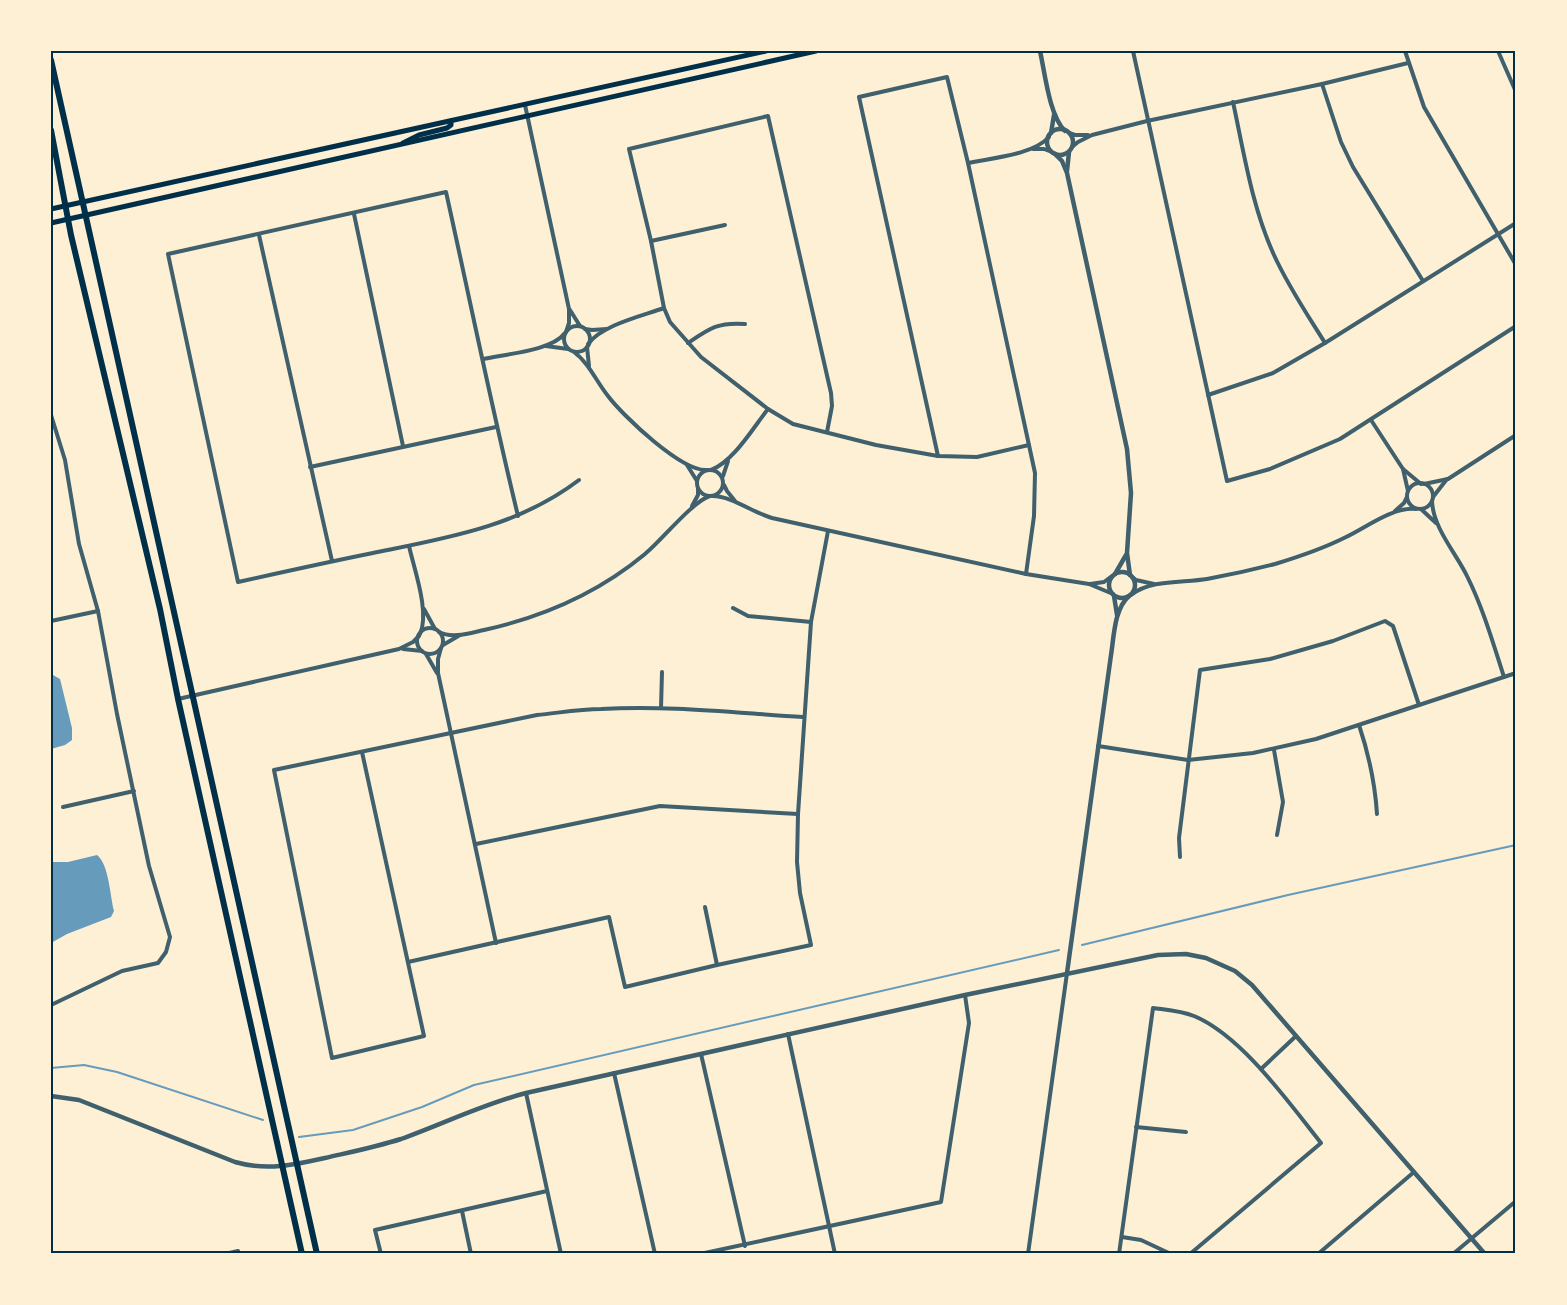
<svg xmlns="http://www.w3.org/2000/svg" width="1567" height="1305" font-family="'Times New Roman',serif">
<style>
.water{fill:#669bbc}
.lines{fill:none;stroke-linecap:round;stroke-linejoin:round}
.stream{stroke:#669bbc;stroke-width:2}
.minor{stroke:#3f606c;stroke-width:4}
.tertiary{stroke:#3f606c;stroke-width:4.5}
.secondary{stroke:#003049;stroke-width:5}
.primary{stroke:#003049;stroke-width:6}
.neatline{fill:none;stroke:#003049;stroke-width:2}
</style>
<rect width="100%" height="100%" fill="#fdf0d5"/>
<!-- water -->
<g class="water">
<path d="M53,675L60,679L72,728V740L65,745L51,749V676Z"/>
<path d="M97,855C109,864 110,896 114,911L111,917L67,934L51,943V862H68Z"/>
</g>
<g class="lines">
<!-- stream -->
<g class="stream">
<path d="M1082,945L1288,895L1516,845"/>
<path d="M51,1068L84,1065L117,1072L263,1120"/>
<path d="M299,1137L353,1130L422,1107L474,1085L1059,950"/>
</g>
<!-- minor -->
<g class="minor">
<path d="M1133,51L1227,481L1270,469L1340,439L1516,326"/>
<path d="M1405,51L1424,107L1516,265"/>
<path d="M1498,51L1516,92"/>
<path d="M1322,84L1341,142L1353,167L1423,281"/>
<path d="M1233,102C1244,153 1252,207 1274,255C1288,286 1307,314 1325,343"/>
<path d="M525,105L569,309V323L566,332"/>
<path d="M1069,133L1075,135H1088"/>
<path d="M1072,147L1078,142L1092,135L1147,121L1322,84L1408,63"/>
<path d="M1033,149H1044L1052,152"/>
<path d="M968,163C991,158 1033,155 1049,137"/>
<path d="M354,214L403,446"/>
<path d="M259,235L332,561"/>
<path d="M651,241L725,225"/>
<path d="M570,310L580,326"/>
<circle cx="577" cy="339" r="13"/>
<path d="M585,329L592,330L607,329"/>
<path d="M688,343C710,328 718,322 745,324"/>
<path d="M588,344C602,325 642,316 664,308"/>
<path d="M546,346L568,349"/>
<path d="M587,347L589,366"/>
<path d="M574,352C589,363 596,381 608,396C623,416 682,472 707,470"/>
<path d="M483,359C505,354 552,351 565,333"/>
<path d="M1208,395L1273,373L1325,343L1516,223"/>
<path d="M51,415L65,460L79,544L98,611L117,714L149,866L170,937L166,952L158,963L122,971L51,1005"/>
<path d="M1371,420L1403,469L1421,484"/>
<path d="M827,432L832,406L831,393L768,116L629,149L651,241L664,308L670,322L701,357L768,409L793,424L876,445L938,456L977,457L1029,445"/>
<path d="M938,456L859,97L947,77L968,163L1035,473L1034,516L1026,574"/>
<path d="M687,465L697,481"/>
<path d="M310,467L496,427"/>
<path d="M1403,469L1408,491"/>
<circle cx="710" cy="483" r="13"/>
<path d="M711,470C733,462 753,428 768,409"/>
<path d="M723,476L728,461"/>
<circle cx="1420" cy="496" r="13"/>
<path d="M1424,484L1448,479L1516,435"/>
<path d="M724,485L727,491L735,501"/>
<path d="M713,496C731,496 754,513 772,518L1026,574L1089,584L1113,594"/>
<path d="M1433,497L1447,479"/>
<path d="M1432,501C1433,528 1456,553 1467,576C1483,608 1493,643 1504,677"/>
<path d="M692,506L698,495V489"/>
<path d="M1422,510L1436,523"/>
<path d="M1395,511L1404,503L1407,497"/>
<path d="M518,516C492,409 470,300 446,192L168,254L238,582C283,572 328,562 373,553C447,538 517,527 579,480"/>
<path d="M409,546C414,569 430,612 420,634"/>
<path d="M1131,576L1136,580L1154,584"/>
<path d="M1090,584L1104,582L1112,576"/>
<path d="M1131,595C1151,579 1183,583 1207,579C1229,575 1252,570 1275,564C1298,557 1322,549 1344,538C1366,528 1391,507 1416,509"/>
<path d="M733,608L748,616L811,622"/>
<path d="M424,609L435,629"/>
<path d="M51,621L98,611"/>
<circle cx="430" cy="641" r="13"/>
<path d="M439,632C452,639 470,633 484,630C543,617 598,593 645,554C661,541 693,501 710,496"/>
<path d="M443,645L460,635"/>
<path d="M441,648L438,659V673L496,943"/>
<path d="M403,649L422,651"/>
<path d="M426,654L437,673"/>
<path d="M178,699L399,649L413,642L419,636"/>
<path d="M661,708L662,672"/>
<path d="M1359,725C1369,755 1375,783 1377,814"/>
<path d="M1098,746L1188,760L1253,753L1316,739L1516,673"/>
<path d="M1274,750L1283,802L1277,835"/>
<path d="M362,752L424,1036L332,1058L274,770L537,715C558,713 579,709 601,709C668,705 736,713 803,717"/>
<path d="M63,807L134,791"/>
<path d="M476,844L660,806L798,814"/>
<path d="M1180,857L1179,838L1200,670L1270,659L1333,641L1385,621L1393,626L1419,705"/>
<path d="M705,907L717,965"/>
<path d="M408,962L609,917L625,987L717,965L811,945L800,893L797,862L798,814L811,622L828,531"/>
<path d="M788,1034L835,1254"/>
<path d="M701,1054L745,1246"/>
<path d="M1261,1069L1296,1036"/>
<path d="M614,1073L655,1254"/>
<path d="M526,1093L561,1254"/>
<path d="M1136,1127L1186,1132"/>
<path d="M462,1211L471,1254"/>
<path d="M1122,1237L1141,1240L1171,1254"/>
<path d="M225,1254L238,1251L239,1254"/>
<path d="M381,1254L375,1230L547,1191"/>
<path d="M700,1254L941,1202L969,1023L965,995"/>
<path d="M1028,1254L1067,973"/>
<path d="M1119,1254L1153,1008C1167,1010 1181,1011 1194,1016C1242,1036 1289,1103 1321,1143L1190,1254"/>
<path d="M1318,1254L1414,1172"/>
<path d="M1453,1254L1516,1201"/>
</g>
<!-- tertiary -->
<g class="tertiary">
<path d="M1040,51C1045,73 1049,115 1065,131"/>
<circle cx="1060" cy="142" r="13"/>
<path d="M1051,133L1054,115"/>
<path d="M1055,154L1062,161L1067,173L1127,449L1131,493L1127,553L1130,575"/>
<path d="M1067,171L1069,152"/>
<circle cx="1122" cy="585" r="13"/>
<path d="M1115,574L1126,555"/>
<path d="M1114,596L1117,615"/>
<path d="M1067,973L1111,655C1114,637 1114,609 1129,596"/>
<path d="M51,1096L79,1100L235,1162C266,1171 294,1165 325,1158C351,1152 376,1147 401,1139C443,1124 483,1104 526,1093L965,995L1158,955L1186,954L1206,958L1235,971L1252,985L1485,1254"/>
</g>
<!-- secondary -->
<g class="secondary">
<path d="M403,143L419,135L447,128L451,125V121"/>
<path d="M51,209L766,51"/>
<path d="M51,223L816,51"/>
</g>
<!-- primary -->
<g class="primary">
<path d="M51,60L317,1254"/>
<path d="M51,130L71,235L160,609L178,699L302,1254"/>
</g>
</g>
<!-- border -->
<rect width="1567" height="1305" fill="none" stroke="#fdf0d5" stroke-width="105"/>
<rect x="52" y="52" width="1462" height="1200" class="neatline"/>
</svg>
